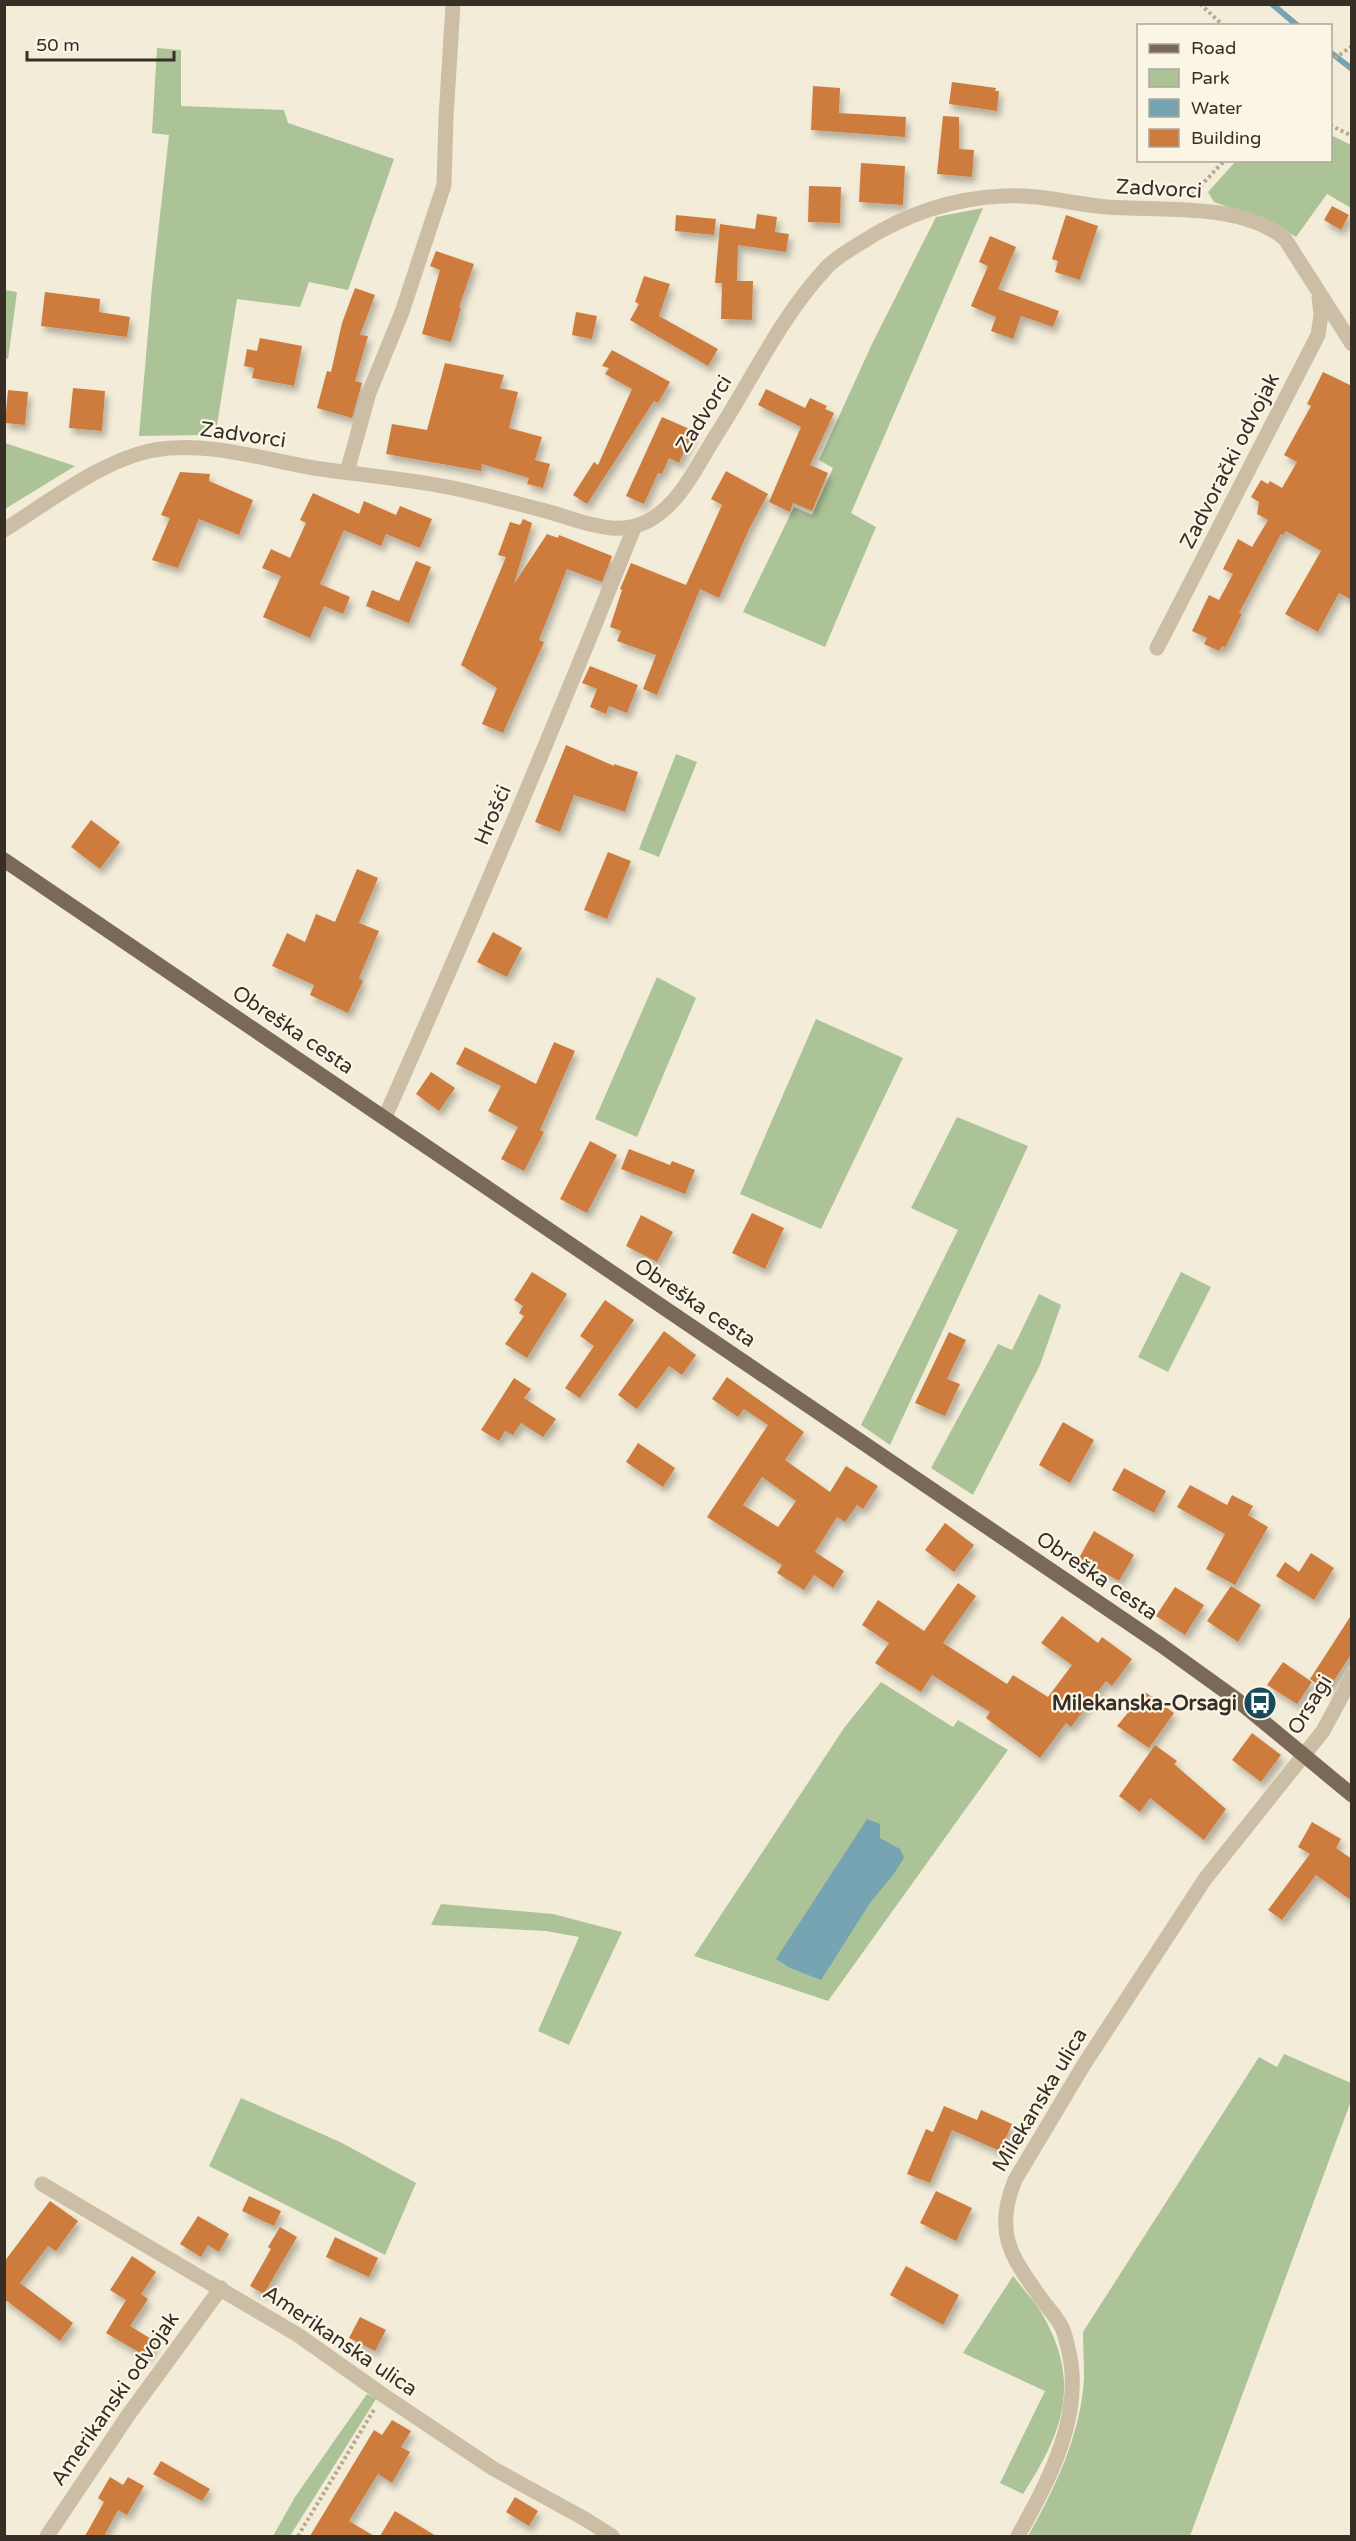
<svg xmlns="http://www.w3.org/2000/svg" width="1356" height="2541" font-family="'Varela Round',sans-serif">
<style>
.green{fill:#acc398}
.water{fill:#76a4b2}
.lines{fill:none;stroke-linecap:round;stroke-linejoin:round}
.stream{stroke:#76a4b2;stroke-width:6}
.building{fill:#ce7c3c;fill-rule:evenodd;filter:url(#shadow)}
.path{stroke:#b8a98e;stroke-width:4;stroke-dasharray:3 3;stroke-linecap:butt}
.minor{stroke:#ccbea4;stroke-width:15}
.major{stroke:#7a6956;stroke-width:15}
.labels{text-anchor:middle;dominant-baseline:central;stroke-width:4.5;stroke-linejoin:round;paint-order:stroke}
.street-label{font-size:21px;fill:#372f26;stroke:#fbf5e6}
.poi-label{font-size:21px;font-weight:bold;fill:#372f26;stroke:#fbf5e6;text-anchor:end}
</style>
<defs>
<filter id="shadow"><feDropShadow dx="3.5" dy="6" stdDeviation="3" flood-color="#0004"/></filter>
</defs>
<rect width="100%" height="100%" fill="#f3ecd9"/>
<!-- green -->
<g class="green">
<path d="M157,48L181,50V106L284,110L288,123L394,159L348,290L309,282L300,307L237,299L217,425L212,424L204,435L139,436L152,287L169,135L152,133Z"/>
<path d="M1331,135L1351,145V208L1327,194L1296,237L1274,223L1214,202L1208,192L1236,161L1330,160Z"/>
<path d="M983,208L851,513L876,527L825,647L743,612L794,507L812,515L833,468L819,460L872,344L936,217Z"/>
<path d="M5,290L17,292L8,359L5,358Z"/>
<path d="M5,443L75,466L5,509Z"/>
<path d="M676,754L697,762L659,857L639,849Z"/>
<path d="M657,977L696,998L637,1137L595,1119Z"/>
<path d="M816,1019L903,1058L821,1229L740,1194Z"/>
<path d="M957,1117L1028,1146L890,1445L861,1425L958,1230L911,1208Z"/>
<path d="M1181,1272L1211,1287L1168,1372L1138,1357Z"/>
<path d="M1039,1294L1061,1305L1040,1365L973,1495L931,1468L998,1344L1012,1350Z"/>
<path d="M881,1682L953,1727L958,1720L1008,1750L828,2001L694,1956L844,1728Z"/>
<path d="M441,1904L553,1914L622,1932L569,2045L538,2031L579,1937L546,1931L431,1925Z"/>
<path d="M1284,2054L1351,2083V2101L1190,2536H1028C1055,2489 1081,2434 1084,2378C1084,2363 1083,2347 1083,2332L1259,2057L1277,2067Z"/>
<path d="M241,2098L340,2142L416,2183L385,2255L209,2166Z"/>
<path d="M1013,2276C1024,2290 1038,2305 1046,2321C1081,2387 1061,2435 1023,2494L1000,2483L1045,2391L963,2353Z"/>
<path d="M367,2394L376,2399L290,2536H273L295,2497Z"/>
</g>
<!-- water -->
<path class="water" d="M867,1819L880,1824V1838L900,1849L904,1858L893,1875L870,1903L821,1980L790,1968L776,1959Z"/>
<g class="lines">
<!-- stream -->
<g class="stream">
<path d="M1272,4L1298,26"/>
<path d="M1330,52L1352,69"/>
</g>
</g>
<!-- building -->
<g class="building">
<path d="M952,82L996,88L995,91H999L997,111L949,104Z"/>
<path d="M813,86L840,88L839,113L906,117L905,137L811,130Z"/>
<path d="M943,116L959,117V149L974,150L972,177L937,174Z"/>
<path d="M861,163L905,166L903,205L859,202Z"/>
<path d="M809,186L841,187L840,223L808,222Z"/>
<path d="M1332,206L1349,215L1341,230L1324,220Z"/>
<path d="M757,214L777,217L775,232L789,234L786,252L738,245L737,281H753L752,320L721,319L722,283H715L720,224L755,229Z"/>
<path d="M676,215L716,219L714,235L675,231Z"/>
<path d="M1066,215L1098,226L1080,280L1055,272L1058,261L1052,259Z"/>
<path d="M990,236L1016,247L998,289L1059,311L1053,327L1021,316L1013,339L991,331L996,317L971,306L988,266L979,262Z"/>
<path d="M436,251L474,264L459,307L461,308L451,342L422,334L440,270L430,266Z"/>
<path d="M644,276L670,284L659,316L718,349L708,366L630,320L639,304L635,302Z"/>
<path d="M355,288L375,295L360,335L368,336L355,381L362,383L352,418L317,408L327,371L331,372L342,323Z"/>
<path d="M45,292L100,299L99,312L130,317L127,337L41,326Z"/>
<path d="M576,312L597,316L592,339L572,335Z"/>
<path d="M260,338L302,346L294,386L252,378L254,368L244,366L247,349L257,351Z"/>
<path d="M612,350L670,382L658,403L654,401L587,504L573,495L594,462L598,465L632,389L605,374L609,368L602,366Z"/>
<path d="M445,363L504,375L500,388L518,392L509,428L542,437L535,460L550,464L543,488L527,484L529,478L482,464L481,471L386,454L392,424L427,430Z"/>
<path d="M1323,372L1352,386V600L1339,593L1318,632L1285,614L1321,551L1286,531L1283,535L1281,534L1239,613L1242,614L1225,648L1222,646L1219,651L1204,644L1207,638L1192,631L1209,595L1219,600L1233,574L1223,569L1238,539L1252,547L1268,520L1257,514L1259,502L1251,497L1261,480L1268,484L1270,481L1282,488L1297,462L1284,455L1311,406L1307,404Z"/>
<path d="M73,388L105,391L102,431L69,428Z"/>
<path d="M766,389L805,408L810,398L827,406L825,409L834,413L810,465L828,473L812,511L793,503L790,512L769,502L801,427L758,405Z"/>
<path d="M8,390L28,392L25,425L5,423Z"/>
<path d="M662,417L694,431L679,463L669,458L662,474L658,473L644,504L626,496Z"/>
<path d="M726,471L768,494L750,527L719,598L700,589L657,695L643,689L656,655L617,641L621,631L610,627L622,590L620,589L631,563L686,585L722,505L711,499Z"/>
<path d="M180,472L210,474L209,481L253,500L239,535L199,519L178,568L152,560L170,518L161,515Z"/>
<path d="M313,493L359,514L364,501L396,515L400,506L432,519L420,548L386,534L381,546L344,530L320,584L350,597L343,614L324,606L310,638L263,617L281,576L262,568L271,549L290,558L306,523L300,520Z"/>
<path d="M523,519L532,523L514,584L547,534L558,538L559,535L612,556L602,582L567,569L539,640L544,642L503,733L482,724L497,688L461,665L506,557L498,555L510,522L520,525Z"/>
<path d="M416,561L431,567L409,623L366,606L372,590L399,601Z"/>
<path d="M590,666L638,685L627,713L609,706L606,714L590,707L597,689L582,683Z"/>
<path d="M566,745L614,766V764L638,772L625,812L574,795L560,832L535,822Z"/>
<path d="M91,820L120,842L100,869L71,847Z"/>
<path d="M608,852L631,861L607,919L584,910Z"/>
<path d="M357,869L378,878L359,923L379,931L359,978L363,981L348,1013L310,995L314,985L272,966L287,933L305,942L316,914L335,922Z"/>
<path d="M493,932L522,948L507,977L477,962Z"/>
<path d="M554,1042L575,1051L540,1130L544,1132L524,1171L501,1159L518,1127L488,1111L501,1086L456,1064L465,1047L536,1084Z"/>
<path d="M431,1072L455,1088L439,1111L416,1094Z"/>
<path d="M590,1141L617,1155L587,1213L560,1199Z"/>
<path d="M629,1149L670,1165L672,1161L695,1170L685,1194L621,1169Z"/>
<path d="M752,1213L784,1228L765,1269L732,1253Z"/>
<path d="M641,1215L673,1232L657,1262L626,1246Z"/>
<path d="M532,1272L567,1294L527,1358L505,1344L524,1316L519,1313L523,1306L514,1300Z"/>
<path d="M605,1300L634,1320L580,1398L565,1388L594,1346L580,1336Z"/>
<path d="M664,1331L696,1355L682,1375L669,1366L637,1409L618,1395Z"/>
<path d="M949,1332L966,1340L947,1379L960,1384L945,1416L915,1403Z"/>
<path d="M727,1377L804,1432L785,1460L830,1492L846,1466L878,1486L863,1509L857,1505L845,1522L837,1517L815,1552L844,1571L833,1588L814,1575L804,1590L777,1573L782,1565L707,1517L768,1425L744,1409L738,1417L712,1399ZM762,1477L796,1501L778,1527L743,1505Z"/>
<path d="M514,1378L531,1389L524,1398L556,1419L543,1437L521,1423L513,1435L505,1431L499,1441L481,1430Z"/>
<path d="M1063,1422L1094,1440L1070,1483L1039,1465Z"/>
<path d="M638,1443L675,1468L663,1487L626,1462Z"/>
<path d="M1124,1468L1166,1491L1154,1513L1112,1490Z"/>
<path d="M1190,1485L1227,1505L1232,1495L1253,1506L1248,1515L1268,1527L1235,1585L1206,1569L1225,1534L1177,1507Z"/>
<path d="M945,1523L974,1545L954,1572L925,1550Z"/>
<path d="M1094,1531L1134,1555L1119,1581L1079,1558Z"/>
<path d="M1311,1553L1334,1568L1314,1600L1276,1576L1285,1562L1299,1572Z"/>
<path d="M958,1583L976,1596L943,1643L1007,1684L1013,1675L1048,1697L1072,1665L1041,1643L1062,1616L1098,1643L1102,1637L1132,1659L1112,1686L1106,1681L1071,1727L1066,1723L1040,1758L986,1718L990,1712L932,1675L921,1692L875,1663L889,1643L862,1625L878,1600L924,1631Z"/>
<path d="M1231,1586L1261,1605L1238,1642L1207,1621Z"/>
<path d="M1175,1587L1204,1605L1185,1635L1156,1616Z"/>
<path d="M1352,1614V1653L1327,1691L1310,1679Z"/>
<path d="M1283,1662L1312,1682L1297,1704L1267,1685Z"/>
<path d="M1145,1692L1174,1713L1149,1748L1117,1726Z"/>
<path d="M1252,1733L1281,1755L1261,1782L1232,1760Z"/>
<path d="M1155,1745L1177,1761L1174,1764L1226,1809L1204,1840L1150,1798L1140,1812L1119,1796Z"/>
<path d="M1312,1822L1341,1839L1336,1848L1352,1859V1901L1316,1875L1282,1920L1268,1910L1310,1854L1298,1847Z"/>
<path d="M944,2106L977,2120L981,2110L1012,2124L1000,2151L952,2130L930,2183L907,2174L926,2129L933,2132Z"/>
<path d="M936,2191L972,2208L956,2241L920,2223Z"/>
<path d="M249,2196L281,2211L274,2226L242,2211Z"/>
<path d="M50,2201L78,2221L56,2251L48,2246L20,2283L73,2323L60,2341L7,2301L4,2304V2262Z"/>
<path d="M198,2216L229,2234L219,2252L208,2245L201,2257L180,2244Z"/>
<path d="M280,2227L297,2237L264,2294L250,2286L271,2249L268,2247Z"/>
<path d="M335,2237L378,2258L369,2277L326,2257Z"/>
<path d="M132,2256L156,2272L141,2294L148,2299L130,2326L156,2342L147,2357L106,2333L126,2300L110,2290Z"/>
<path d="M906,2266L959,2295L943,2325L890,2295Z"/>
<path d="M360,2317L386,2330L375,2351L349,2338Z"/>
<path d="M392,2420L411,2431L401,2447L410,2452L392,2483L378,2474L349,2521L374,2536H310L374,2430L382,2435Z"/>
<path d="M161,2461L210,2489L202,2501L153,2474Z"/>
<path d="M110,2477L123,2485L128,2477L144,2486L127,2515L118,2510L104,2536H85L104,2502L98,2498Z"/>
<path d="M515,2497L538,2511L529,2526L506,2512Z"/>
<path d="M395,2511L436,2536H380Z"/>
</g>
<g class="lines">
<!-- path -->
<g class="path">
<path d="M1200,4L1224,26"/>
<path d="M1330,62L1352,46"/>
<path d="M1330,125L1352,136"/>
<path d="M1192,195L1225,160"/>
<path d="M298,2536L375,2408"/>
</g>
<!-- minor -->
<g class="minor">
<path d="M347,472L369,393L402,312L444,185L446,118L453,4"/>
<path d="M4,530C49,502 102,460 154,450C208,441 261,459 314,468C368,476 422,480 475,493C501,499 527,506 553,513C572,519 591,526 611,528C623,529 635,527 646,522C679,506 696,467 715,437C752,380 781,315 829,265C838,257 849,250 859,244C903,215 952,198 1004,196C1040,194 1072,204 1107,207C1160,211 1242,202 1285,239L1352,344"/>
<path d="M1157,648L1318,335L1321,315L1319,297"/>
<path d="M385,1117C472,922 555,726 634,528"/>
<path d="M42,2184L298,2335L383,2395L494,2469L585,2519L612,2536"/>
<path d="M47,2536L129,2414L221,2288"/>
<path d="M1018,2536C1049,2480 1085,2414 1068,2348C1066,2341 1065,2332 1061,2326C1057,2318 1051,2311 1045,2304C1014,2260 992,2236 1015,2180L1083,2066L1205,1879L1323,1731L1352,1677"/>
</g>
<!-- major -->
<path class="major" d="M4,860L1161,1645L1236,1699L1352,1795"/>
</g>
<!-- icons -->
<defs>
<g id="bus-disc" transform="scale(1.725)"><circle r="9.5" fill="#194a5b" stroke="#fbf5e6"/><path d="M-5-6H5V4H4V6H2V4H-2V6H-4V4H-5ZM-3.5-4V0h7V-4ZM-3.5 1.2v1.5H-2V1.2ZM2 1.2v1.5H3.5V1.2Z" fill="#fff"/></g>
</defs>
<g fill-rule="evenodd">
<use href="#bus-disc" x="1260" y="1703"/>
</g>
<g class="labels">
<!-- street labels -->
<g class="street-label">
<text transform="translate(1159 189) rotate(3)">Zadvorci</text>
<text transform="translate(704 414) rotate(-58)">Zadvorci</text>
<text transform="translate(243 435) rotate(8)">Zadvorci</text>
<text transform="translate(1230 461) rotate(-63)">Zadvorački odvojak</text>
<text transform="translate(493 815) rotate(-67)">Hrošći</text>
<text transform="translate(293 1030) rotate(34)">Obreška cesta</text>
<text transform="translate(695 1303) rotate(34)">Obreška cesta</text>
<text transform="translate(1097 1576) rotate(34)">Obreška cesta</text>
<text transform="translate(1310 1705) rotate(-59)">Orsagi</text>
<text transform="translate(1040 2100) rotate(-59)">Milekanska ulica</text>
<text transform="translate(340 2341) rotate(34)">Amerikanska ulica</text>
<text transform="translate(115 2399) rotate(-55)">Amerikanski odvojak</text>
</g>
<!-- poi labels -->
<g class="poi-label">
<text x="1237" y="1703">Milekanska-Orsagi</text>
</g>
</g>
<!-- border -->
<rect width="1356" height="2541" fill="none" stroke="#372f26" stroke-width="12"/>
<!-- legend -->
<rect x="1137" y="24" width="195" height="138" fill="#fbf5e6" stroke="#ada699" stroke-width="1.5"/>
<rect x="1149" y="44" width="30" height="9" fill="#7a6956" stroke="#ada699" stroke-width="1.5"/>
<text x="1191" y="54" font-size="18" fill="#372f26">Road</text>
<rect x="1149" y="69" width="30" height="18" fill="#acc398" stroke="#ada699" stroke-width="1.5"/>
<text x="1191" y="84" font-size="18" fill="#372f26">Park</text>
<rect x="1149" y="99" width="30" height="18" fill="#76a4b2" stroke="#ada699" stroke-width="1.5"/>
<text x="1191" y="114" font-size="18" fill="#372f26">Water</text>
<rect x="1149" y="129" width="30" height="18" fill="#ce7c3c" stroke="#ada699" stroke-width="1.5"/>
<text x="1191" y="144" font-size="18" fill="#372f26">Building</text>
<!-- scale -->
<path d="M27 51v9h147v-9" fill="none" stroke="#372f26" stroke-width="3"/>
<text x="36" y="51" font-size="18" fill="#372f26" stroke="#fbf5e6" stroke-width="4.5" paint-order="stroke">50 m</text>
</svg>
